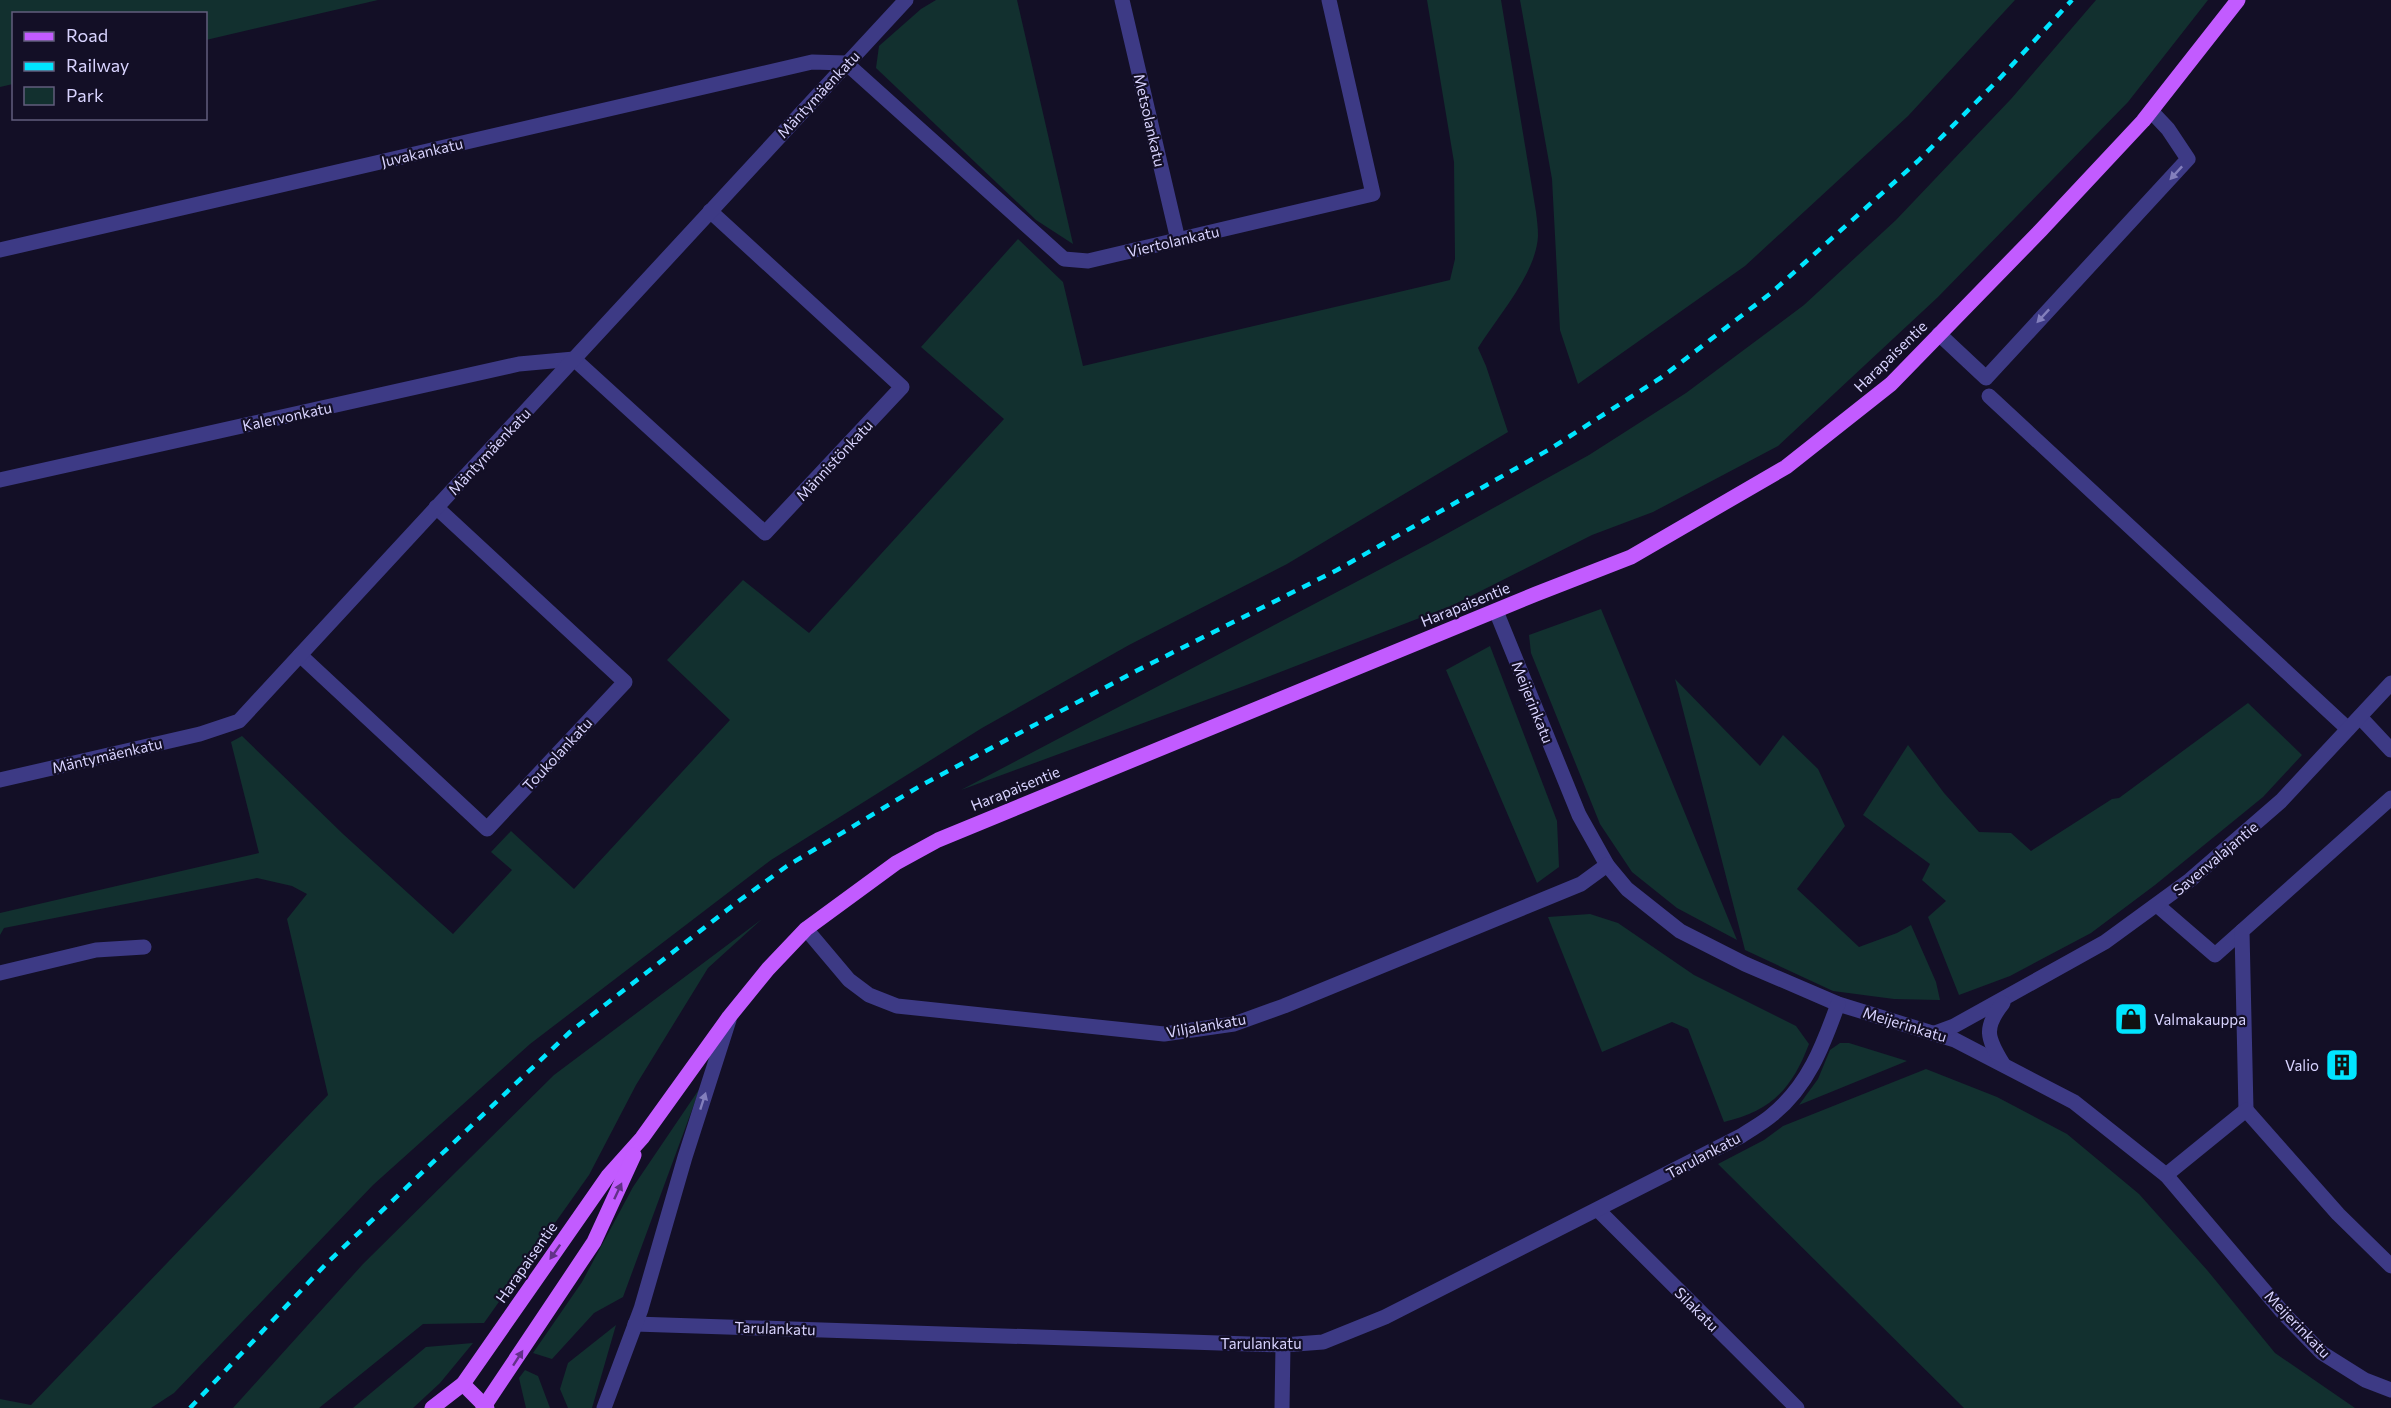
<svg xmlns="http://www.w3.org/2000/svg" width="2391" height="1408" font-family="Commissioner,sans-serif">
<style>
.green{fill:#12302f}
.lines{fill:none;stroke-linecap:round;stroke-linejoin:round}
.minor{stroke:#3d3a85;stroke-width:15}
.major{stroke:#c25bff;stroke-width:15}
.rail{stroke:#00e5ff;stroke-width:4.5;stroke-dasharray:9 8;stroke-linecap:butt}
.oneway{fill:#837fbc}
.oneway2{fill:#623188}
.labels{text-anchor:middle;dominant-baseline:central;stroke-width:4.5;stroke-linejoin:round;paint-order:stroke}
.street-label{font-size:15px;fill:#d9d4ff;stroke:#130f26}
.poi-label{font-size:15px;fill:#d9d4ff;stroke:#130f26;text-anchor:start}
</style>
<rect width="100%" height="100%" fill="#130f26"/>
<!-- green -->
<g class="green">
<path d="M0,0H378L206,40V14H14L13,84L0,87Z"/>
<path d="M936,0H1017L1073,244L1036,220L876,68L879,46L921,9Z"/>
<path d="M1427,0H1501L1536,212C1537,220 1538,228 1538,236C1536,274 1498,316 1478,348L1486,366L1508,432L1287,564L1129,645L982,728L771,860L530,1044L373,1185L174,1393L151,1408H0V1399L31,1405L328,1095L287,919L307,894L292,886L257,878L4,928L0,935V913L259,853L231,742L242,736L343,834L453,934L512,870L491,852L511,831L574,889L730,720L667,660L743,580L809,633L1004,419L921,347L1018,239L1063,282L1083,366L1450,280L1455,259L1454,162Z"/>
<path d="M1520,0H2015L1908,116L1745,266L1578,384L1560,330L1552,179Z"/>
<path d="M2096,0H2208L2128,102L1938,297L1778,446L1653,512L1592,535L1453,605L1244,686L961,790L1432,542L1589,455L1686,393L1804,305L1896,220L2011,99Z"/>
<path d="M1601,609L1737,940L1677,908L1632,872L1600,824L1531,653L1529,635Z"/>
<path d="M1490,646L1557,821L1559,867L1537,883L1446,670Z"/>
<path d="M1675,679L1760,766L1783,735L1818,769L1845,826L1797,889L1859,947L1897,933L1911,925L1936,982L1940,1000L1894,999L1833,991L1745,950Z"/>
<path d="M2248,703L2302,755L2263,797L2155,885L2091,933L2010,976L1959,995L1928,917L1946,901L1922,880L1930,864L1863,815L1908,745L1944,793L1979,832L2011,833L2031,851L2112,799L2119,798Z"/>
<path d="M1590,914L1618,923L1694,975L1796,1026L1809,1044C1792,1089 1771,1111 1724,1122L1688,1029L1672,1022L1602,1052L1548,917Z"/>
<path d="M762,919L708,968L636,1085L589,1175L484,1323L423,1324L319,1408H233L363,1264L554,1075Z"/>
<path d="M1840,1043H1849L1907,1061L1799,1105L1818,1079L1830,1050Z"/>
<path d="M1926,1069L1997,1097L2067,1134L2139,1194L2207,1270L2275,1353L2355,1408H1964L1718,1164L1764,1140L1783,1126Z"/>
<path d="M700,1088L623,1297L594,1313L552,1359L533,1353L582,1282L633,1187Z"/>
<path d="M616,1325L592,1408H568L560,1389L568,1363Z"/>
<path d="M473,1343L440,1383L413,1408H353L426,1347Z"/>
<path d="M525,1370L538,1376L550,1408H526L519,1378Z"/>
</g>
<g class="lines">
<!-- minor -->
<g class="minor">
<path d="M1122,0L1178,240"/>
<path d="M0,250L812,62L846,63L1064,259L1088,261L1373,194L1329,0"/>
<path d="M1939,334L1986,378L2188,159L2168,129L2151,111"/>
<path d="M1989,396L2348,729"/>
<path d="M0,480L519,364L574,359L765,533L902,387L710,211"/>
<path d="M1496,611L1579,815L1607,865L1627,889L1680,931L1745,964L1838,1004L1955,1040L2074,1102L2166,1175L2284,1314L2322,1353L2365,1380L2391,1390"/>
<path d="M300,655L487,829L625,682L436,507"/>
<path d="M2360,717L2391,750"/>
<path d="M0,780L200,734L239,721L906,0"/>
<path d="M2157,905L2215,955L2242,931"/>
<path d="M806,929L849,980L869,995L897,1006L1164,1034L1234,1024L1284,1006L1581,884L1607,865"/>
<path d="M0,973L96,950L144,947"/>
<path d="M1935,1033L1954,1026L2105,942L2190,880L2281,801L2391,683"/>
<path d="M2003,1064C1987,1038 1983,1028 2003,1003"/>
<path d="M2246,1110L2242,931L2391,798"/>
<path d="M2166,1175L2246,1110L2338,1214L2391,1266"/>
<path d="M1598,1210L1797,1408"/>
<path d="M635,1324L1283,1345L1323,1342L1385,1317L1741,1136C1751,1129 1763,1123 1772,1115C1808,1086 1823,1046 1838,1004"/>
<path d="M604,1408L641,1309L685,1157L729,1020"/>
<path d="M1282,1408L1283,1345"/>
</g>
<!-- major -->
<g class="major">
<path d="M463,1384L487,1408"/>
<path d="M432,1408L463,1384L608,1176L642,1138L729,1017L768,969L806,929L896,863L938,840L1536,594L1631,557L1786,467L1891,384L2041,230L2143,121L2238,0"/>
<path d="M483,1408L594,1242L634,1155"/>
</g>
<!-- rail -->
<path class="rail" d="M190,1408L327,1263L570,1032L740,900L787,866L920,786L1136,671L1337,570L1550,449L1662,377L1771,293L1918,161L2001,77L2072,0"/>
</g>
<!-- one-way arrows -->
<defs><path id="oneway-solid" d="M-6-.8H1V-3.2L6.5 0L1 3.2V.8H-6Z" transform="scale(1.5)"/></defs>
<g class="oneway">
<use href="#oneway-solid" transform="translate(2176 173) rotate(133)"/>
<use href="#oneway-solid" transform="translate(2043 316) rotate(133)"/>
<use href="#oneway-solid" transform="translate(703 1101) rotate(-72)"/>
</g>
<g class="oneway2">
<use href="#oneway-solid" transform="translate(618 1191) rotate(-65)"/>
<use href="#oneway-solid" transform="translate(555 1252) rotate(125)"/>
<use href="#oneway-solid" transform="translate(518 1358) rotate(-57)"/>
</g>
<!-- icons -->
<defs>
<g id="shop-square" transform="scale(1.725)"><rect x="-9" y="-9" width="18" height="18" rx="4" fill="#00e5ff" stroke="#130f26"/><path d="M-5-2.5h2.3a2.7 3.5 0 0 1 5.4 0H5L5.5 6h-11ZM-1.5-2.5h3a1.5 2.3 0 0 0-3 0Z" fill="#111"/></g>
<g id="building-square" transform="scale(1.725)"><rect x="-9" y="-9" width="18" height="18" rx="4" fill="#00e5ff" stroke="#130f26"/><path d="M-4-6H4V6H1V3H-1V6H-4ZM-2.5-4.3h1.7v1.8h-1.7ZM.8-4.3h1.7v1.8H.8ZM-2.5-1h1.7V.8h-1.7ZM.8-1h1.7V.8H.8Z" fill="#111"/></g>
</defs>
<g fill-rule="evenodd">
<use href="#shop-square" x="2131" y="1019"/>
<use href="#building-square" x="2342" y="1065"/>
</g>
<g class="labels">
<!-- street labels -->
<g class="street-label">
<text transform="translate(818 94) rotate(-47)">Mäntymäenkatu</text>
<text transform="translate(1150 120) rotate(77)">Metsolankatu</text>
<text transform="translate(422 152) rotate(-13)">Juvakankatu</text>
<text transform="translate(1173 241) rotate(-13)">Viertolankatu</text>
<text transform="translate(1890 356) rotate(-44)">Harapaisentie</text>
<text transform="translate(287 416) rotate(-12)">Kalervonkatu</text>
<text transform="translate(489 451) rotate(-47)">Mäntymäenkatu</text>
<text transform="translate(834 460) rotate(-47)">Männistönkatu</text>
<text transform="translate(1465 604) rotate(-22)">Harapaisentie</text>
<text transform="translate(1533 702) rotate(68)">Meijerinkatu</text>
<text transform="translate(557 754) rotate(-47)">Toukolankatu</text>
<text transform="translate(107 755) rotate(-13)">Mäntymäenkatu</text>
<text transform="translate(1015 788) rotate(-22)">Harapaisentie</text>
<text transform="translate(2215 858) rotate(-40)">Savenvalajantie</text>
<text transform="translate(1905 1024) rotate(17)">Meijerinkatu</text>
<text transform="translate(1206 1025) rotate(-10)">Viljalankatu</text>
<text transform="translate(1703 1155) rotate(-28)">Tarulankatu</text>
<text transform="translate(526 1262) rotate(-55)">Harapaisentie</text>
<text transform="translate(1697 1309) rotate(45)">Silakatu</text>
<text transform="translate(2298 1324) rotate(46)">Meijerinkatu</text>
<text transform="translate(775 1328) rotate(2)">Tarulankatu</text>
<text x="1261" y="1343">Tarulankatu</text>
</g>
<!-- poi labels -->
<g class="poi-label">
<text x="2154" y="1019">Valmakauppa</text>
<text x="2319" y="1065" text-anchor="end">Valio</text>
</g>
</g>
<!-- legend -->
<rect x="12" y="12" width="195" height="108" fill="#130f26" stroke="#625e7d" stroke-width="1.5"/>
<rect x="24" y="32" width="30" height="9" fill="#c25bff" stroke="#625e7d" stroke-width="1.5"/>
<text x="66" y="42" font-size="18" fill="#d9d4ff">Road</text>
<rect x="24" y="62" width="30" height="9" fill="#00e5ff" stroke="#625e7d" stroke-width="1.5"/>
<text x="66" y="72" font-size="18" fill="#d9d4ff">Railway</text>
<rect x="24" y="87" width="30" height="18" fill="#12302f" stroke="#625e7d" stroke-width="1.5"/>
<text x="66" y="102" font-size="18" fill="#d9d4ff">Park</text>
</svg>
